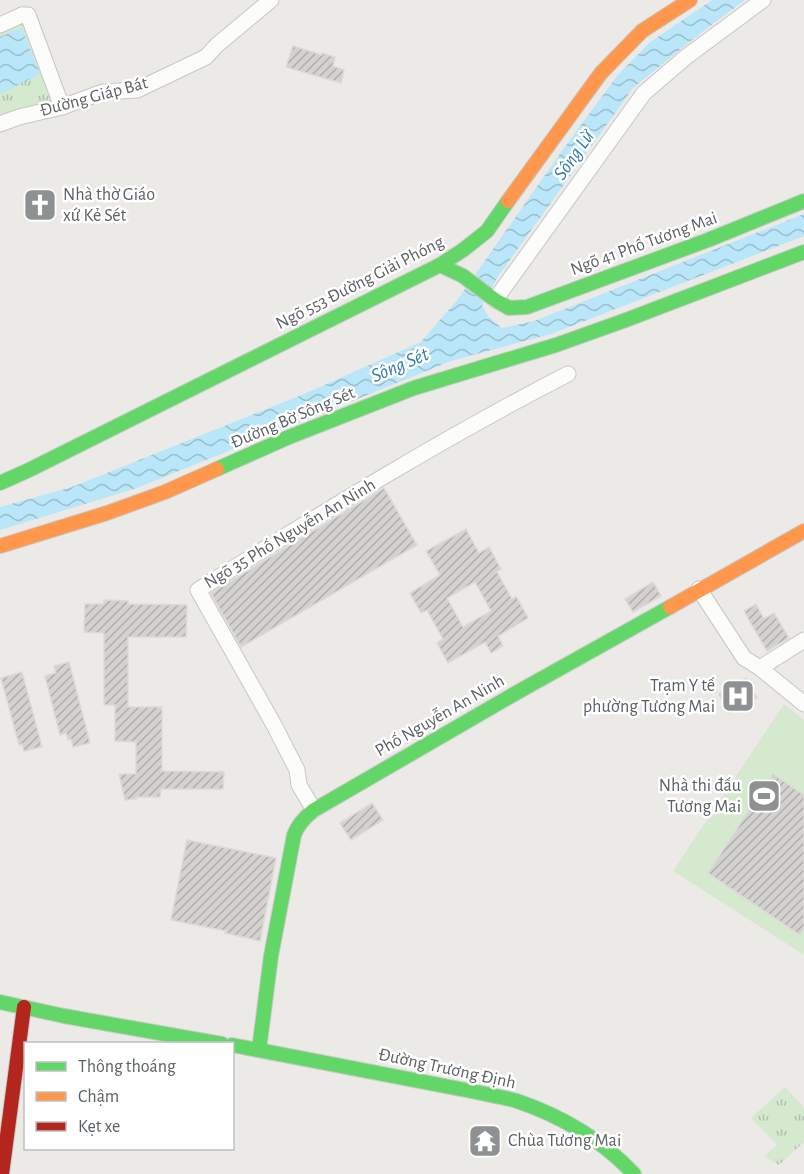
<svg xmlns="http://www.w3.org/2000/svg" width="804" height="1174" font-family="'Alegreya Sans',sans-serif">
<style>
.grass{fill:url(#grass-tufts)}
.garden{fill:#d5e9cf}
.water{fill:url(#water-waves)}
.building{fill:url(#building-hatch);stroke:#dcd9d6;stroke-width:1.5;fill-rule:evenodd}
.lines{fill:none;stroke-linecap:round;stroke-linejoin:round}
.street-casing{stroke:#c7c7c6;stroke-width:17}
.fast-casing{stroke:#c8c9c9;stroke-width:16}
.slow-casing{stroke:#c8c9c9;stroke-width:16}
.jam-casing{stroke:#c8c9c9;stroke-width:16}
.street{stroke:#fcfcfb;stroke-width:15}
.fast{stroke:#63d668;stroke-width:14}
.slow{stroke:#ff974d;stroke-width:14}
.jam{stroke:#b3261e;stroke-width:14}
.labels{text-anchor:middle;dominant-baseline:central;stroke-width:5;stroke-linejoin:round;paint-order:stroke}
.street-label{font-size:18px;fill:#5b6165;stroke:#fff}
.poi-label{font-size:18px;fill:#5b6165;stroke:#fff;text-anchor:start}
.water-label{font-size:20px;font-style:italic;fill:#327ca8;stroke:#fff}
</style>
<defs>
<pattern id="grass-tufts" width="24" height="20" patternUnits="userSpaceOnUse" patternTransform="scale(1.5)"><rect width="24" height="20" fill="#d5e9cf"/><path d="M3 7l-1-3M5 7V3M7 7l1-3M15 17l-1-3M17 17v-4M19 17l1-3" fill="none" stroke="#b0c0ac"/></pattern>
<pattern id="water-waves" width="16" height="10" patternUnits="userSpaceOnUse" patternTransform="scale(1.5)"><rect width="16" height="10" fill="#b9e6f8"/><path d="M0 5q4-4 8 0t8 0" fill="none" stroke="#99becc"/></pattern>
<pattern id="building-hatch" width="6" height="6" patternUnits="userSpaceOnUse" patternTransform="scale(1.5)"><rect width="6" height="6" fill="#d4d2d0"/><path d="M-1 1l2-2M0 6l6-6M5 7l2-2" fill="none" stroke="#afaeac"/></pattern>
</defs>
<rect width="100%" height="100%" fill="#eceae6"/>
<!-- grass -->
<g class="grass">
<path d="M23,16L53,99L46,103L0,118V27Z"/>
<path d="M785,1087L804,1107V1142L779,1165L764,1156L777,1145L751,1118Z"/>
</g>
<!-- garden -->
<path class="garden" d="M784,704L804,720V955L673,871Z"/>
<!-- water -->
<g class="water">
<path d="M712,0H745L698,35L633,88L497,278L482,306L489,317L502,328L534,321L804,214V236L551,334L451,361L137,488L0,530V507L72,487L304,394L421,342L458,299L564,148L617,76L649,43Z"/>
<path d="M18,29H22L40,74L0,94V37Z"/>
</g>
<!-- building -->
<g class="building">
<path d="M293,46L322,55V53L335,57L333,66L344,70L341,83L286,67Z"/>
<path d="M384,488L417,545L241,647L211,593Z"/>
<path d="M466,529L479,553L489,547L501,569L497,572L512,599L516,596L528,618L498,636L503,646L491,653L485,642L448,663L437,643L443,639L427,610L421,613L410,593L440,575L426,551ZM475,582L491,611L463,627L447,598Z"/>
<path d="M653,582L661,596L633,612L625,599Z"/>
<path d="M104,600L128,601V604L187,605L186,637H128V707H162V771L224,772L223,789H161L160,797H136V799L125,800L119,774H136V742L115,741V705H104V633L84,632L85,604H104Z"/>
<path d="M756,604L764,619L774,613L789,638L767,651L744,611Z"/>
<path d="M69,662L90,743L73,747L71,739L68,740L66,733L60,735L45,676L56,673L54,666Z"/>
<path d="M22,672L42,747L24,751L22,744L19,745L1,678Z"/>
<path d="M746,678L757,698L730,713L719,694Z"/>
<path d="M773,774L804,795V929L800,935L708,873Z"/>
<path d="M372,803L383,820L351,840L340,823Z"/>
<path d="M187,840L276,858L260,941L225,933L226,931L171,920Z"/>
</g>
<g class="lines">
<!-- street casing -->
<g class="street-casing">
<g id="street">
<path d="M22,15H28L62,107"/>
<path d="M0,25L22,15"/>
<path d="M0,124L19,117L62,107L103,92L137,90L206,57L217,45L271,0"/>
<path d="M495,300L644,93L686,57L763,0"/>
<path d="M699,589L744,658L760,668L804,704"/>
<path d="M760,668L804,640"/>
<path d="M314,810L299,785L297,770L274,725L198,590C319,515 441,439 568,374"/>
</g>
</g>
<!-- fast casing -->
<g class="fast-casing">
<g id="fast">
<path d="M440,265L463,276L495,300L509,308L527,307L708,240L804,201"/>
<path d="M217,469L289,437L414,388L556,345L626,320L804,252"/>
<path d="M0,483L29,470L440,265L463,250L487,231L508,201"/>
<path d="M0,1002L64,1016L222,1044"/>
<path d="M232,1045L476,1092C489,1095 504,1097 517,1101C561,1116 602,1140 634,1174"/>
<path d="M259,1050L271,956L294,835C298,824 305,817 314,810L516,693L670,607"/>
</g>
</g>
<!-- slow casing -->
<g class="slow-casing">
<g id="slow">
<path d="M508,201L601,73L642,31L690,0"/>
<path d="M0,546L107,513L165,492L217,469"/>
<path d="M670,607L804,531"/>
</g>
</g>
<!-- jam casing -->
<g class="jam-casing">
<path id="jam" d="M2,1174L24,1007"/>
</g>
<!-- street -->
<use href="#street" class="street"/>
<!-- fast -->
<use href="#fast" class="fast"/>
<!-- slow -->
<use href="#slow" class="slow"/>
<!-- jam -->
<use href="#jam" class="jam"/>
</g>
<!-- icons -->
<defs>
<g id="church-square" transform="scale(1.725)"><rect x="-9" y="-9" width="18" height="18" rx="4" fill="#8e9192" stroke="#fff"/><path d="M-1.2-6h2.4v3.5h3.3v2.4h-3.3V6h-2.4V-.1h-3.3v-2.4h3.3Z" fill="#fff"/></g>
<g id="hospital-square" transform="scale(1.725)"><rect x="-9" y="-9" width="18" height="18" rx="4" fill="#8e9192" stroke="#fff"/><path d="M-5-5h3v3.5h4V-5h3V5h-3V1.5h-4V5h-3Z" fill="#fff"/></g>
<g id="stadium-square" transform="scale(1.725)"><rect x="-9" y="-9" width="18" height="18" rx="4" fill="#8e9192" stroke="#fff"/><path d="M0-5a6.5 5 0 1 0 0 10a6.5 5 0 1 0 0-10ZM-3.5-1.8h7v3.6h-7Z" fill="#fff"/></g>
<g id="temple-square" transform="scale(1.725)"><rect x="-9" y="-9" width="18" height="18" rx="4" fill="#8e9192" stroke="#fff"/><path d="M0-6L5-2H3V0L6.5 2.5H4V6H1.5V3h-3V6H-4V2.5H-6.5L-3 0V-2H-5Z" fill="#fff"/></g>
</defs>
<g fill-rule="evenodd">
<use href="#church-square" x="40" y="205"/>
<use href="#hospital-square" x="738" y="696"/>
<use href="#stadium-square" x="764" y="796"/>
<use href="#temple-square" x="485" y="1141"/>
</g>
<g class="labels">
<!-- street labels -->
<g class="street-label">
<text transform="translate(94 97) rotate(-15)">Đường Giáp Bát</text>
<text transform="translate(644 244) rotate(-20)">Ngõ 41 Phố Tương Mai</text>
<text transform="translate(360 283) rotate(-27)">Ngõ 553 Đường Giải Phóng</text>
<text transform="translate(293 418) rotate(-23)">Đường Bờ Sông Sét</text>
<text transform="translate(290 534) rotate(-31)">Ngõ 35 Phố Nguyễn An Ninh</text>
<text transform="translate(440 716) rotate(-30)">Phố Nguyễn An Ninh</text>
<text transform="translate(447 1069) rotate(12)">Đường Trương Định</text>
</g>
<!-- poi labels -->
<g class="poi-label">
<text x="63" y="195">Nhà thờ Giáo<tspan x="63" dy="21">xứ Kẻ Sét</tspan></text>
<text x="715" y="686" text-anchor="end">Trạm Y tế<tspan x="715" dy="21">phường Tương Mai</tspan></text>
<text x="741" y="786" text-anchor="end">Nhà thi đấu<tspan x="741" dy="21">Tương Mai</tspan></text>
<text x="508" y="1141">Chùa Tương Mai</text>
</g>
<!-- water labels -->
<g class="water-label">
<text transform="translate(574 155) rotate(-55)">Sông Lừ</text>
<text transform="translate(400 365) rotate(-23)">Sông Sét</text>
</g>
</g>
<!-- legend -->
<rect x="24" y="1042" width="210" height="108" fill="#ffffff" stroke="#bdc0c1" stroke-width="1.5"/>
<rect x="36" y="1062" width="30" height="9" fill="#63d668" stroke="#bdc0c1" stroke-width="1.5"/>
<text x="78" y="1072" font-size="18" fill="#5b6165">Thông thoáng</text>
<rect x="36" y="1092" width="30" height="9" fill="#ff974d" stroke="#bdc0c1" stroke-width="1.5"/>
<text x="78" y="1102" font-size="18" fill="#5b6165">Chậm</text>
<rect x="36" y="1122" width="30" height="9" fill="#b3261e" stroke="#bdc0c1" stroke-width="1.5"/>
<text x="78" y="1132" font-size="18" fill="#5b6165">Kẹt xe</text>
</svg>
